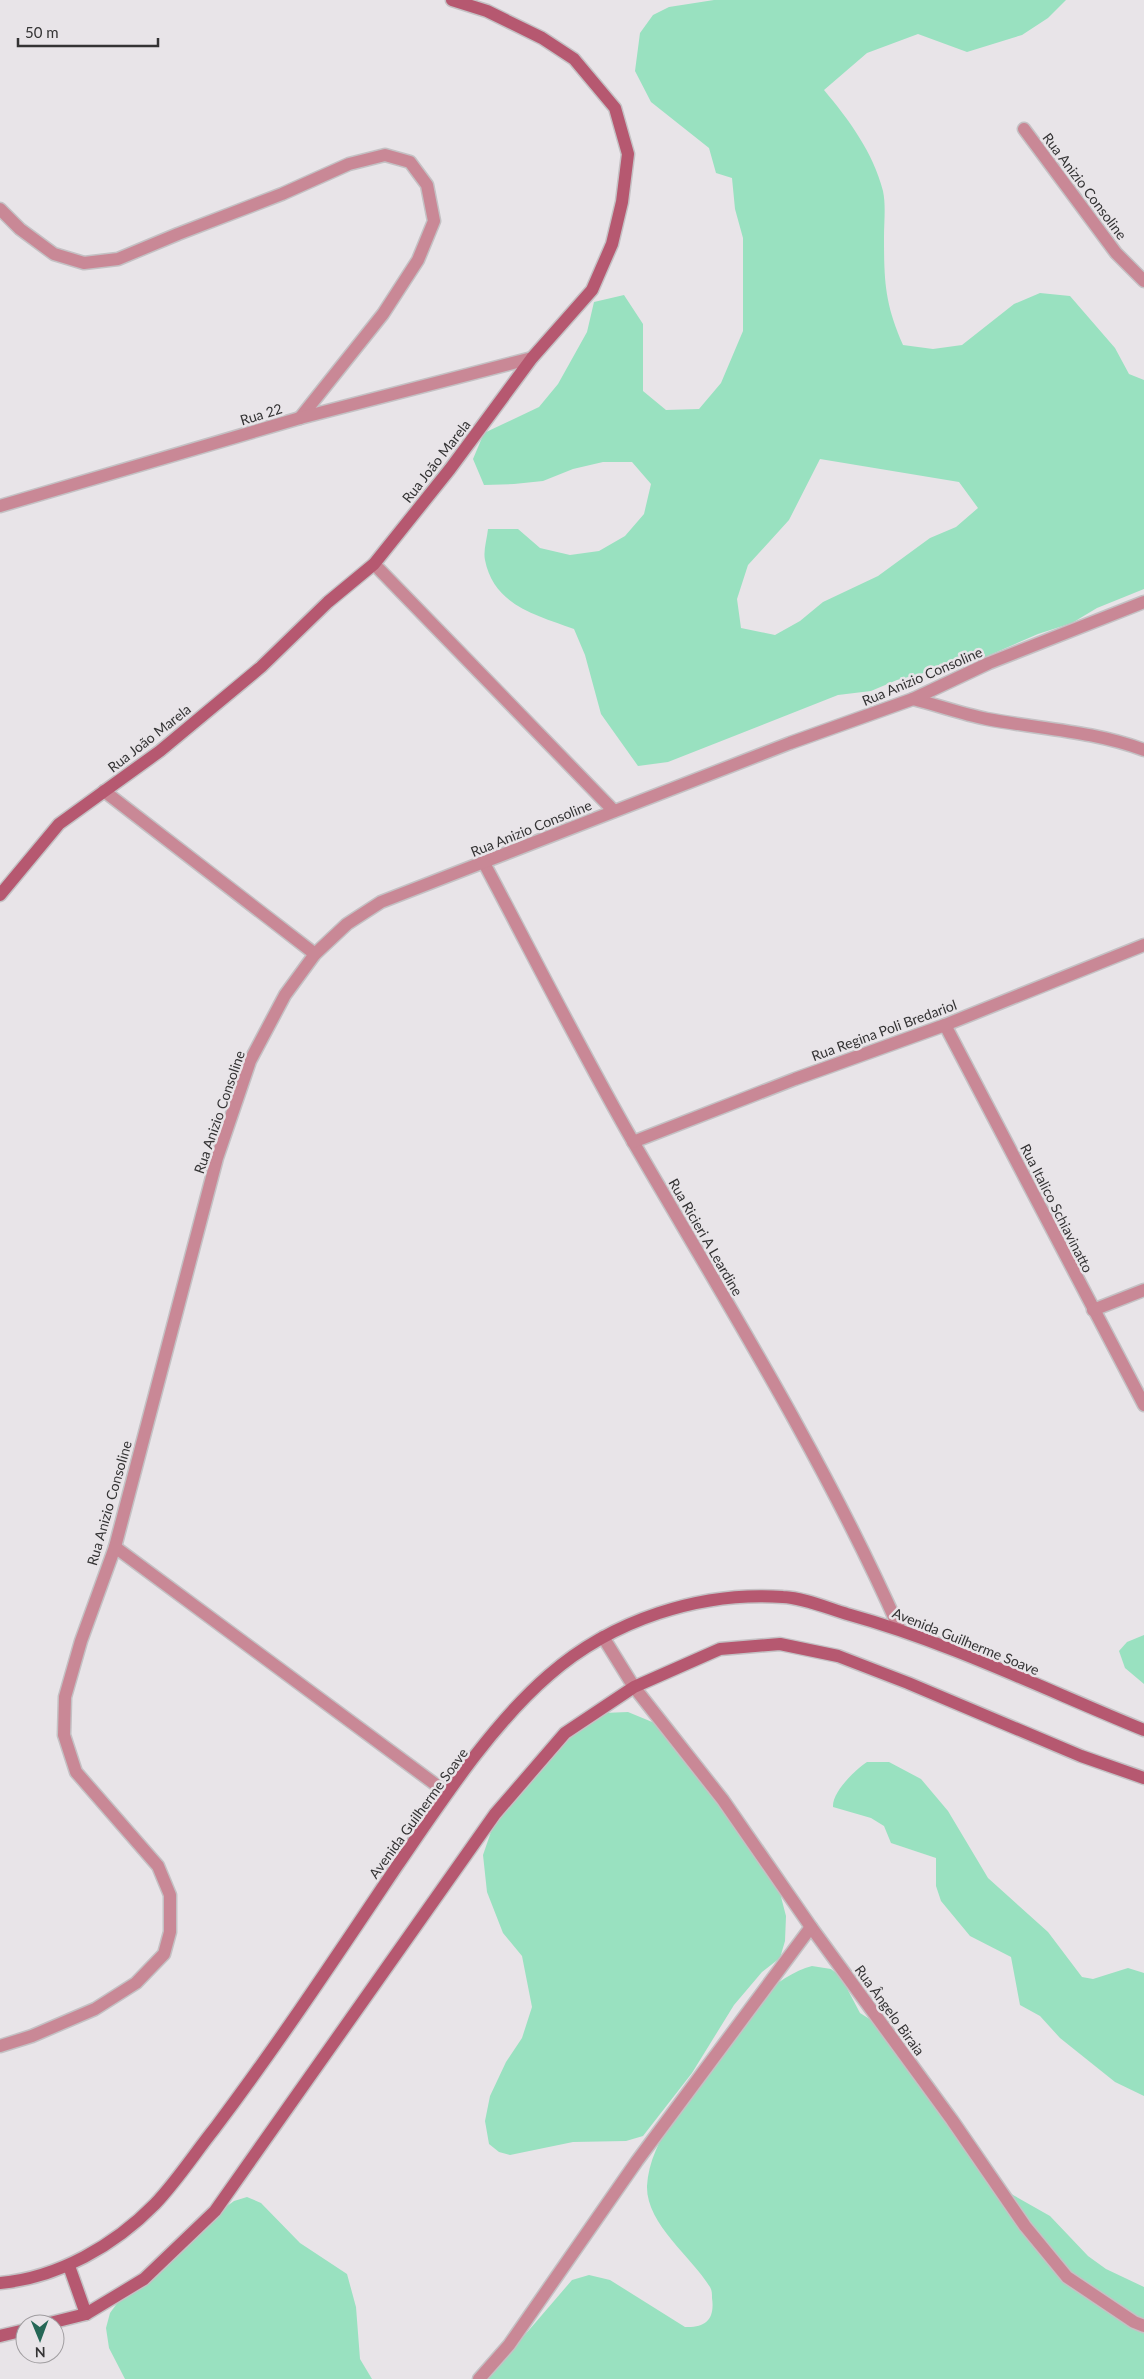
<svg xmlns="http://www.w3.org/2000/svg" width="1144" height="2379" font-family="Lato,sans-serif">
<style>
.green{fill:#99e1c0;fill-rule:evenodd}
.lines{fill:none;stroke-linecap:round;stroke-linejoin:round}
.street-casing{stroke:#c4c1c4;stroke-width:15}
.secondary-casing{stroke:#c4c1c4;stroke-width:15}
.street{stroke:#c98896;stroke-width:12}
.secondary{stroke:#b65870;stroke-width:12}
.labels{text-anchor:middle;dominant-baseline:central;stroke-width:5;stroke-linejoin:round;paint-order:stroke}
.street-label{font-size:14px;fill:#343334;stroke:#e8e4e8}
</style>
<rect width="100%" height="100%" fill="#e8e4e8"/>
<!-- green -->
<g class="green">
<path d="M714,0H1066L1048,18L1022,35L967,52L918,34L867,53L824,90C849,120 873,152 883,191C886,205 884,223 884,237C884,282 885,304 903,345L933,349L962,345L1014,304L1040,293L1070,296L1115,348L1129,374L1144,380V589L1097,608L1072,623L1038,634L960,668L927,672L897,680L871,691L838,695L668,762L638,766L601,714L585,655L574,629C537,615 494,606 485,560C483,551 487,539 488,529H518L540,548L570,555L599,551L625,536L644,514L651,484L632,462H603L573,469L543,481L514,484L484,485L473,459L484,433L539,407L558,384L587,332L594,302L624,295L643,324V391L666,410L699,409L721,383L743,331V238L735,209L732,178L716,173L709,148L651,102L635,71L640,33L653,15L669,7ZM820,459L959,482L978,508L956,527L930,538L878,576L823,602L800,621L775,635L741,628L737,599L748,565L789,520Z"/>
<path d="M1144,1635V1684L1125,1668L1119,1651L1127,1642Z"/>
<path d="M628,1712L657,1724L774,1870L786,1916L785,1941L780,1958L762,1972L734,2005L692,2073L643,2136L626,2141L573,2142L510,2155L499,2152L489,2144L485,2121L490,2096L506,2062L522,2038L532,2007L522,1956L503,1933L487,1892L483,1855L495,1820L544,1753L603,1713Z"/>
<path d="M867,1762H889L921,1779L948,1811L988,1878L1048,1932L1082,1977L1093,1979L1128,1968L1144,1973V2096L1115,2082L1060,2038L1040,2016L1020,2005L1011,1957L970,1936L941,1901L936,1886V1858L891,1843L884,1826L871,1818L833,1807C832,1792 855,1770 867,1762Z"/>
<path d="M812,1966L831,1969L841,1977L860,2013L887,2030L934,2107L960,2134L999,2187L1050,2216L1088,2256L1106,2269L1144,2287V2379H487L572,2280L589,2275L610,2280L685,2327C706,2328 715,2319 712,2298C712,2294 712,2290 710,2287C692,2257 646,2224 647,2186C649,2139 695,2089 721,2052C734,2035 745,2016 759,2000C772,1985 793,1971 812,1966Z"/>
<path d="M247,2197L261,2203L300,2243L347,2274L356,2307L360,2359L372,2379H125L109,2348L106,2328L110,2313L126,2291L208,2220L234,2201Z"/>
</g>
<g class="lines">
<!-- street casing -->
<g class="street-casing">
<g id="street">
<path d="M1024,129L1116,253L1144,281"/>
<path d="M0,209L20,229L54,254L84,263L118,259L178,234L282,194L349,164L385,155L410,162L427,185L434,221L418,260L383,314L300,418"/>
<path d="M0,506L300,418L532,358"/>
<path d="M374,564L614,811"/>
<path d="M913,699C937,705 962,714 987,719C1040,729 1093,731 1144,750"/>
<path d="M104,791L315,954"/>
<path d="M484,863C534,957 582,1053 635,1145C727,1303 825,1461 899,1628"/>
<path d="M945,1025L1144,1405"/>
<path d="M633,1142L795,1079L945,1025L1144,945"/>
<path d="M1093,1310L1144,1290"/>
<path d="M115,1547L447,1793"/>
<path d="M603,1637L634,1687L723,1800L811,1927L952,2120L1025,2226L1067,2277L1134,2322L1144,2326"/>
<path d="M0,2046L32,2036L95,2009L136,1983L164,1954L170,1932V1895L158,1866L76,1772L64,1735L65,1697L81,1641L115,1547L217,1158L250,1061L285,995L315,954L347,924L381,902L790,743L913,699L989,663L1144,602"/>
<path d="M479,2379L509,2345L637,2161L811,1927"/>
</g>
</g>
<!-- secondary casing -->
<g class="secondary-casing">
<g id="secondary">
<path d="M0,895L59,824L160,751L261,667L328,602L374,564L450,469L532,358L592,290L612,244L622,202L628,154L615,108L574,59L542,38L487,11L452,0"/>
<path d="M69,2266L86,2314"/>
<path d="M0,2283C58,2278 115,2245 155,2204C177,2181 195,2153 215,2128C279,2043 338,1954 397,1866C441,1802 491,1725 549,1675C612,1620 700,1591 783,1597C804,1598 827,1608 847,1614C949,1642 1046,1690 1144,1730"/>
<path d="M46,2324L86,2314L144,2279L215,2211L495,1814L565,1733L634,1687L720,1649L780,1644L838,1656L908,1683L1081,1756L1144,1778"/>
<path d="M0,2336L25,2330"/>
</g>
</g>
<!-- street -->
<use href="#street" class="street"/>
<!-- secondary -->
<use href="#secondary" class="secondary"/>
</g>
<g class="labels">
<!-- street labels -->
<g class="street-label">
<text transform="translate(1085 186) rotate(53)">Rua Anizio Consoline</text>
<text transform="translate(261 414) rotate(-17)">Rua 22</text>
<text transform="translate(436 461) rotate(-52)">Rua João Marela</text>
<text transform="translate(922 676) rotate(-23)">Rua Anizio Consoline</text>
<text transform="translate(149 738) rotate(-38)">Rua João Marela</text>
<text transform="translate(531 828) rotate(-22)">Rua Anizio Consoline</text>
<text transform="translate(884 1030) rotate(-20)">Rua Regina Poli Bredariol</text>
<text transform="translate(219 1112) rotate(-71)">Rua Anizio Consoline</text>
<text transform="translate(1057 1208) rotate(63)">Rua Italico Schiavinatto</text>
<text transform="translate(706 1237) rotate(60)">Rua Ricieri A Leardine</text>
<text transform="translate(109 1503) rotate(-74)">Rua Anizio Consoline</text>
<text transform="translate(966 1641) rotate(22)">Avenida Guilherme Soave</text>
<text transform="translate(418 1813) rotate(-54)">Avenida Guilherme Soave</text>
<text transform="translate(890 2010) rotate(54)">Rua Ângelo Biraia</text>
</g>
</g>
<!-- north arrow -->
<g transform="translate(40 2339) rotate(179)"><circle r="24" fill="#e8e4e8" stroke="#a09da0"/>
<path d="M0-4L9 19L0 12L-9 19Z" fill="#256756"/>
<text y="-8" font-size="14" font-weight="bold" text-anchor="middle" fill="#343334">N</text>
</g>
<!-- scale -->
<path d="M18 38v8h140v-8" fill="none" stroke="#343334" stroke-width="2.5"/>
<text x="25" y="38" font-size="15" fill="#343334" stroke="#e8e4e8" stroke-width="4" paint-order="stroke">50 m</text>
</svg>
